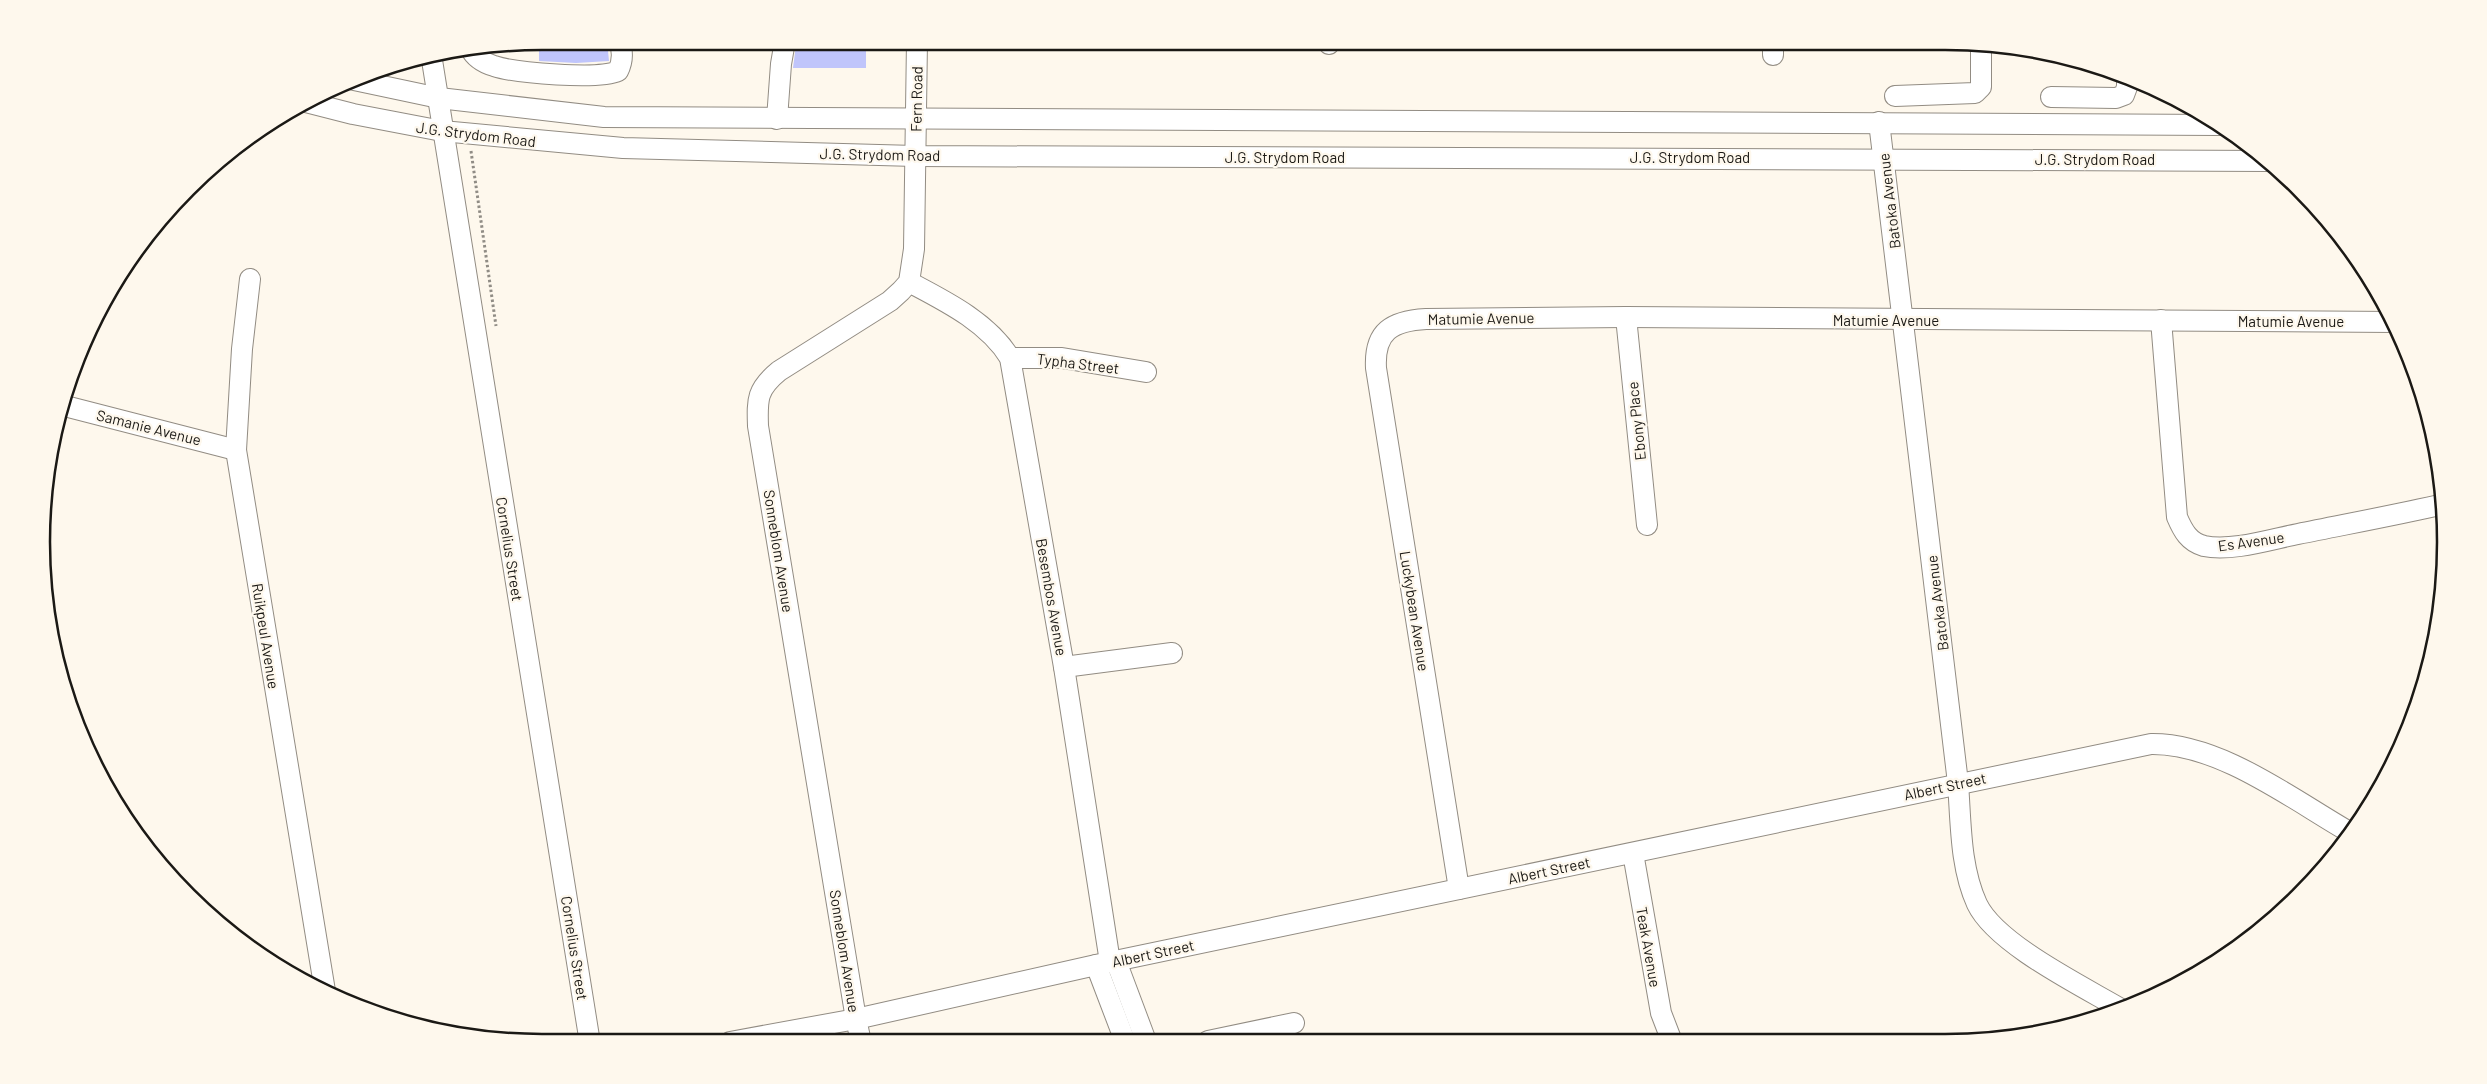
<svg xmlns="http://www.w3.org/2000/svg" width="2487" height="1084" font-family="Barlow,sans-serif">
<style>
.building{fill:#c0c5fb}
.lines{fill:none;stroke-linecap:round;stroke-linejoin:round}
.minor-casing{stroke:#928c83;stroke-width:22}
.path{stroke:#908c85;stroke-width:3;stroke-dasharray:2.5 2.5;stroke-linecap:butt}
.minor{stroke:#fff;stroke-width:20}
.labels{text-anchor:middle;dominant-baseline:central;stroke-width:4.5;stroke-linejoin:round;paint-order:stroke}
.street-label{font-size:15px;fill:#1b1915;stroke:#fef8ed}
.rim{fill:none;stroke:#1b1915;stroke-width:2.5}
</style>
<rect width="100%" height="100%" fill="#fef8ed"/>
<!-- building -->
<g class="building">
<path d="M542,41H607L609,61L576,63L539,61V42Z"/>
<path d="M796,45H866V68H793Z"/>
</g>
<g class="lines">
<!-- minor casing -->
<g class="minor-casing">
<g id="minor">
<path d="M1329,44V41"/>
<path d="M470,48C475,58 484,63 494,66C515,73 599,80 618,71C623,61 623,51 619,41"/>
<path d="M431,54L590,1043"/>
<path d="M1773,55V41"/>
<path d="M354,80L439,98L604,117L2219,125"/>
<path d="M1895,96L1975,93L1981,87V45"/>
<path d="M2051,97L2116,98L2124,95L2127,87V77"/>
<path d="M306,102L353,114L442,131L623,148L915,156L2269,161"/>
<path d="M777,119L781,64L785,41"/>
<path d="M1879,122L1958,783C1961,823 1960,867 1977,904C1996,944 2082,986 2121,1009"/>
<path d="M250,279L242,349L236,450L325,991"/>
<path d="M909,282C945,301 988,322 1010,358L1064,667L1110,962"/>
<path d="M1626,317L1647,525"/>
<path d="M2161,320L2177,517C2183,531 2189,542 2204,546C2231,552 2272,539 2298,534C2347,524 2396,515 2444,504"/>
<path d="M1010,358H1062L1146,372"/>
<path d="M61,405L236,450"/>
<path d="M1064,667L1172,653"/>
<path d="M1633,853L1661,1013L1671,1039"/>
<path d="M1459,889L1376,368C1374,331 1392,321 1426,319L1626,317L2395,322"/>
<path d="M1116,961L1146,1041"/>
<path d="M1096,965L1125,1041"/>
<path d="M1208,1041L1294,1023"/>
<path d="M730,1042L856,1019L1096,965L2151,744C2220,743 2293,800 2351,833"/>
<path d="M861,1042L856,1019L758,426C757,399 757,389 779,371L890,301L901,291L909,282L914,249L917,41"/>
</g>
</g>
<!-- path -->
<path class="path" d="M471,151L496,326"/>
<!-- minor -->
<use href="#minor" class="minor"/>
</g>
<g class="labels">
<!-- street labels -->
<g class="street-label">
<text transform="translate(916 99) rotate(-89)">Fern Road</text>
<text transform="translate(476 134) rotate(7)">J.G. Strydom Road</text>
<text transform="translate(880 154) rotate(1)">J.G. Strydom Road</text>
<text x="1285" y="157">J.G. Strydom Road</text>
<text x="1690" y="157">J.G. Strydom Road</text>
<text x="2095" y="159">J.G. Strydom Road</text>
<text transform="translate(1889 201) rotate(-97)">Batoka Avenue</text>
<text transform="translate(1481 318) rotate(-1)">Matumie Avenue</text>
<text x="1886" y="320">Matumie Avenue</text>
<text x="2291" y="321">Matumie Avenue</text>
<text transform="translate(1078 363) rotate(7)">Typha Street</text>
<text transform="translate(1636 421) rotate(-96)">Ebony Place</text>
<text transform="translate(149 427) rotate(14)">Samanie Avenue</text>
<text transform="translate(2251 541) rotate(-8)">Es Avenue</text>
<text transform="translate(510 549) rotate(81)">Cornelius Street</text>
<text transform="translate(779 551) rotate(81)">Sonneblom Avenue</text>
<text transform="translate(1052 597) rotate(80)">Besembos Avenue</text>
<text transform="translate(1937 603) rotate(-97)">Batoka Avenue</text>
<text transform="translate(1415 611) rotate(81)">Luckybean Avenue</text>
<text transform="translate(266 636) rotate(81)">Ruikpeul Avenue</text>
<text transform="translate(1945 786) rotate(-12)">Albert Street</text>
<text transform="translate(1549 870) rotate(-12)">Albert Street</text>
<text transform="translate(1649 947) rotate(80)">Teak Avenue</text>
<text transform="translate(575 948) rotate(81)">Cornelius Street</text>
<text transform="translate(845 951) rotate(81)">Sonneblom Avenue</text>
<text transform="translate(1153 953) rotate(-12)">Albert Street</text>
</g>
</g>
<!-- crop -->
<path d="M0 0H2487V1084H0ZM542 50H1945A492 492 0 0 1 2437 542V542A492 492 0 0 1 1945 1034H542A492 492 0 0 1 50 542V542A492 492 0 0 1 542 50Z" fill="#fef8ed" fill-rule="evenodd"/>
<path class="rim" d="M542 50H1945A492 492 0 0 1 2437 542V542A492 492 0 0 1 1945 1034H542A492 492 0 0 1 50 542V542A492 492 0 0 1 542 50Z"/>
</svg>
